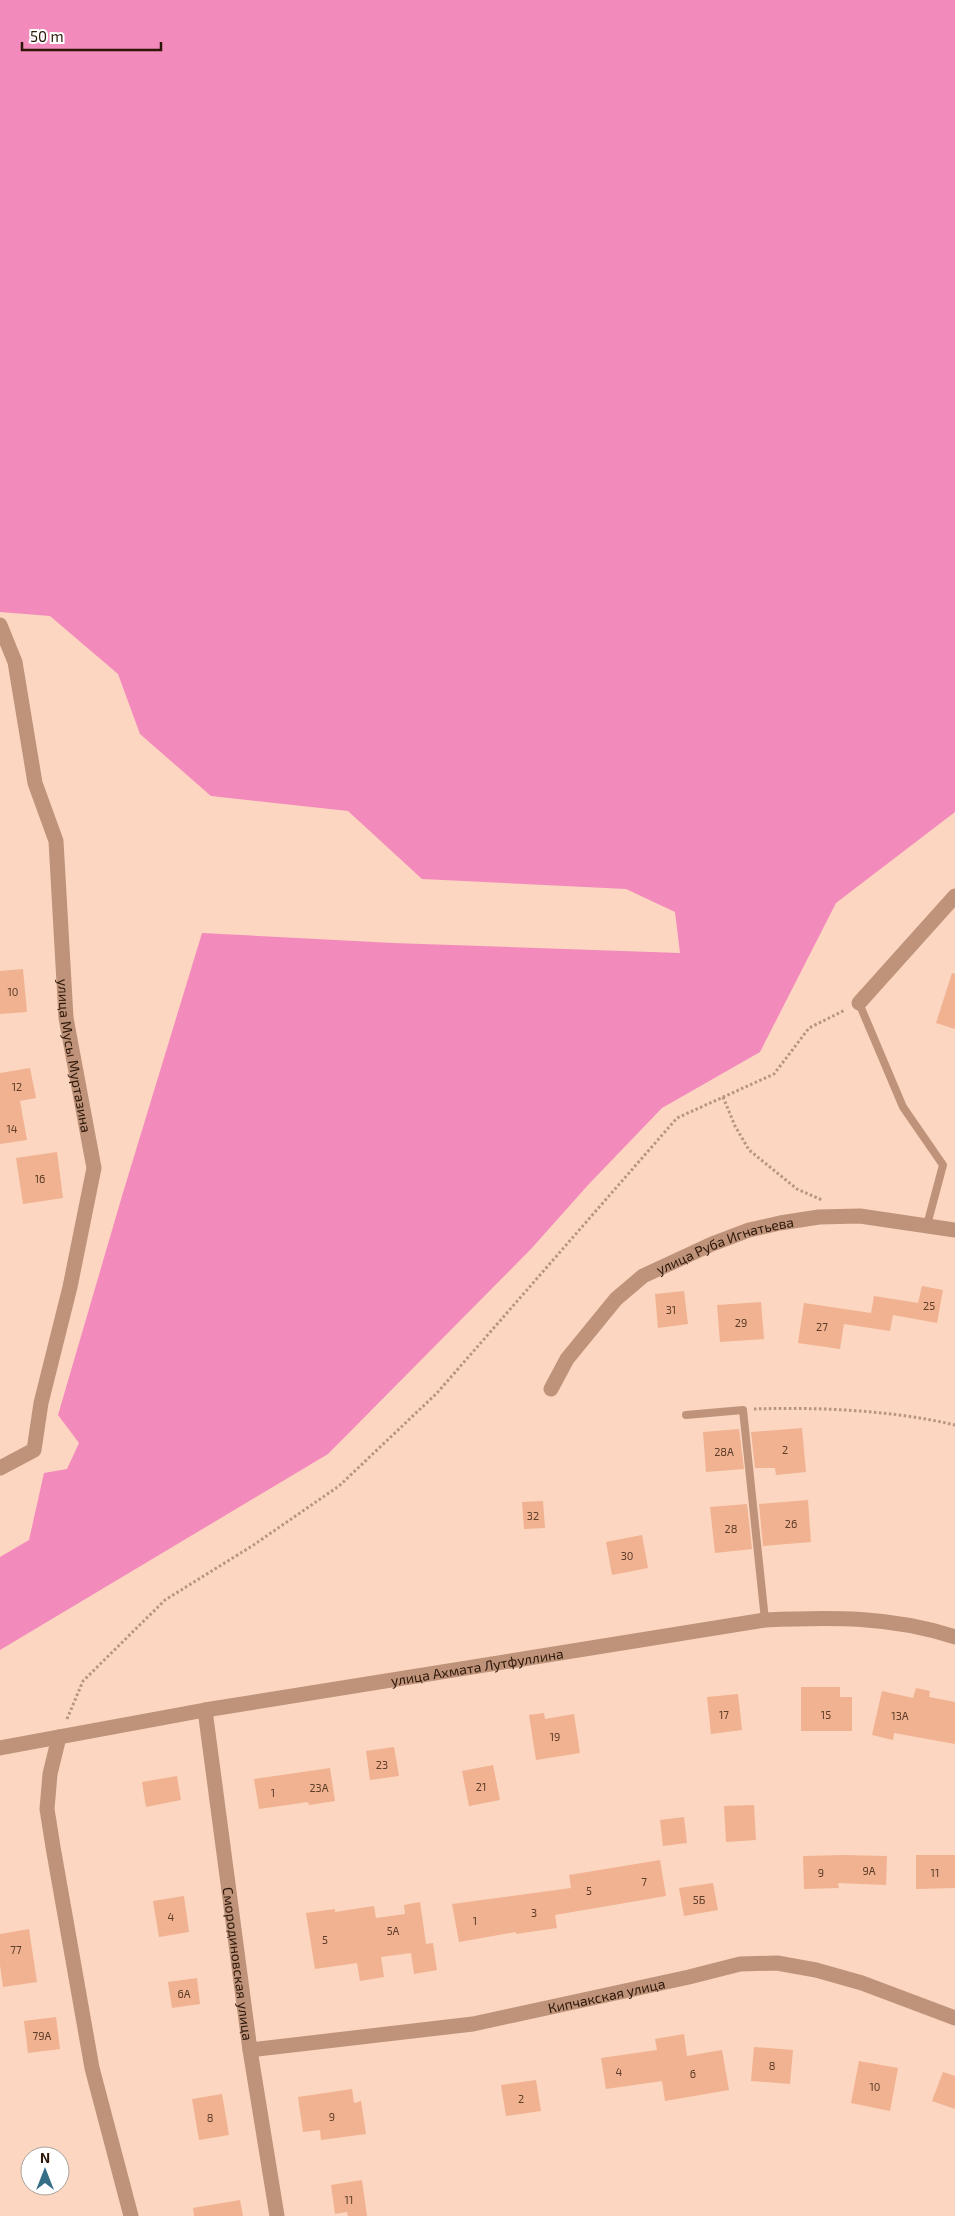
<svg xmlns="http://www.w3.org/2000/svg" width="955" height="2216" font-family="'Exo 2',sans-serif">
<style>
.forest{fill:#f38abc}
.building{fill:#f0b290}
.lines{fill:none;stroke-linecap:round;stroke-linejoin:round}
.path{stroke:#b69582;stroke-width:3;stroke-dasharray:2.5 2.5;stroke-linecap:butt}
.lane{stroke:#be937a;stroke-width:8}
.street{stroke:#be937a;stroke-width:15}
.labels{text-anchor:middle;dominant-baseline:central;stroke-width:5;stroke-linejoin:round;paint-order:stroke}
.number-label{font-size:11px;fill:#5d3d2a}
.street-label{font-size:14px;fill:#2c1608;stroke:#fff}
</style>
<rect width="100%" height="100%" fill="#fcd6c1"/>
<!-- forest -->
<path class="forest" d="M0,0H955V812L836,903L760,1052L662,1108L588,1185L531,1249L328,1454L0,1650V1557L29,1540L44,1473L67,1469L79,1443L58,1415L122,1196L202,933L393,943L680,953L675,912L626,889L422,879L348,811L211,796L140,734L118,674L50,616L0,612Z"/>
<!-- building -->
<g class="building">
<path d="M23,969L27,1012L0,1014V971Z"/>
<path d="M952,973L955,974V1029L936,1023Z"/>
<path d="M30,1068L36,1098L20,1101L27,1140L0,1144V1073Z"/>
<path d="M57,1152L63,1198L23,1204L16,1158Z"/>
<path d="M922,1286L943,1290L937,1323L893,1315L890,1331L844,1324L840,1349L798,1343L804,1303L871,1313L874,1296L918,1303Z"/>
<path d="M684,1291L688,1324L658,1328L655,1294Z"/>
<path d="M761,1302L764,1339L720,1342L717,1305Z"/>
<path d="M802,1428L806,1472L776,1475L775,1468H755L751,1432Z"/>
<path d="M739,1429L744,1469L706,1472L703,1432Z"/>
<path d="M808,1500L811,1542L763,1546L759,1504Z"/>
<path d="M543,1501L545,1528L524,1529L522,1502Z"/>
<path d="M747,1504L752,1549L715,1553L710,1507Z"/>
<path d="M642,1535L648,1568L612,1575L606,1542Z"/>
<path d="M801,1687H840V1697H852V1731H801Z"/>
<path d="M916,1688L930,1691L929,1697L955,1702V1744L894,1733L893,1740L872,1735L882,1691L913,1698Z"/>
<path d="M738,1694L742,1730L711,1734L707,1697Z"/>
<path d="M544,1713L545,1719L574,1714L580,1753L536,1760L529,1715Z"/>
<path d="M394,1747L399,1776L370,1780L366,1751Z"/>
<path d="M493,1765L500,1800L469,1806L462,1771Z"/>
<path d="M330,1768L335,1801L309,1805L308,1802L259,1809L254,1779Z"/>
<path d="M177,1776L181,1800L146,1807L142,1782Z"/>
<path d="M754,1805L756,1840L726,1842L724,1806Z"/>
<path d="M684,1817L687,1843L663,1846L660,1820Z"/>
<path d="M843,1855L887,1856L886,1885L838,1883L839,1888L804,1889L803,1856Z"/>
<path d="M916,1855H955V1888L916,1889Z"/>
<path d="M660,1860L666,1896L555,1915L557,1928L516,1934V1932L459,1942L452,1904L571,1888L569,1875Z"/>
<path d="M713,1883L718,1910L684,1916L679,1888Z"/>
<path d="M184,1896L189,1932L159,1937L153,1901Z"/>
<path d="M420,1902L426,1944L433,1943L437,1970L414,1974L411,1953L381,1957L384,1977L360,1981L357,1963L315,1969L306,1913L335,1909V1912L374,1906L376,1918L405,1914L404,1905Z"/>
<path d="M29,1929L37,1982L3,1987L0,1965V1934Z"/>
<path d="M197,1978L200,2004L172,2008L168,1982Z"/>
<path d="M56,2017L60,2049L28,2053L24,2021Z"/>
<path d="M684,2034L687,2056L722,2050L729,2090L665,2101L662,2081L606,2089L601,2058L657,2050L655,2039Z"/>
<path d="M754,2047L793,2050L790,2084L751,2081Z"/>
<path d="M859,2061L898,2068L890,2111L851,2103Z"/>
<path d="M943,2072L955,2076V2109L932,2101Z"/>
<path d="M536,2080L541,2111L506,2116L501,2085Z"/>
<path d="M352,2089L354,2103L361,2101L366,2134L321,2140L320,2130L303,2132L298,2097Z"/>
<path d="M222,2094L229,2135L199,2140L192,2099Z"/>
<path d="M362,2180L367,2216H348L347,2212L335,2214L331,2185Z"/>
<path d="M240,2200L243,2216H194L193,2208Z"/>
</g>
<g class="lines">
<!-- path -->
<g class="path">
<path d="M723,1097L735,1126L749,1150L797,1189L822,1200"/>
<path d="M754,1409C819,1407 891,1410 955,1425"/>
<path d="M67,1719L83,1681L165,1600L252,1546L339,1486L437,1393L677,1118L774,1074L809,1028L845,1010"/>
</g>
<!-- lane -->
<g class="lane">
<path d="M859,1003L903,1107L943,1165L927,1225"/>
<path d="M686,1415L743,1410L765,1620"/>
</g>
<!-- street -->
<g class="street">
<path id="s1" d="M0,625L15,662L35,783L56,841L66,1018L94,1168L70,1287L41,1403L34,1450L0,1468"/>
<path d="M859,1003L955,896"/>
<path id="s2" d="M551,1389L567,1359L616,1299L643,1276L712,1244L749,1230L780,1223L819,1217L860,1216L955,1230"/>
<path id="s3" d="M205,1710L250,2050L277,2216"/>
<path d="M59,1737L50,1774L47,1809L53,1847L92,2068L131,2216"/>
<path id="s4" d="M0,1748L205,1710L765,1620C830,1617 892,1616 955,1637"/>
<path id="s5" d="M250,2050L473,2024L689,1977L740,1964L777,1963L816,1970L862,1983L955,2018"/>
</g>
</g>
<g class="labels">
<!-- number labels -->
<g class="number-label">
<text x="13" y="991">10</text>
<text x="17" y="1086">12</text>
<text x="12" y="1128">14</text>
<text x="40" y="1178">16</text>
<text x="929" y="1305">25</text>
<text x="671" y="1309">31</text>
<text x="741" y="1322">29</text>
<text x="822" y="1326">27</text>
<text x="785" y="1449">2</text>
<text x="724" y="1451">28А</text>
<text x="533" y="1515">32</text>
<text x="791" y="1523">26</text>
<text x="731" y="1528">28</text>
<text x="627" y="1555">30</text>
<text x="724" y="1714">17</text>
<text x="826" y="1714">15</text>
<text x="900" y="1715">13А</text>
<text x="555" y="1736">19</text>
<text x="382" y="1764">23</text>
<text x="481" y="1786">21</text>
<text x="319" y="1787">23А</text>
<text x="273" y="1792">1</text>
<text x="869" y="1870">9А</text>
<text x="821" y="1872">9</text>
<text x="935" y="1872">11</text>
<text x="644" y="1881">7</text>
<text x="589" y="1890">5</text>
<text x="699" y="1899">5Б</text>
<text x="534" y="1912">3</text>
<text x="171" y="1916">4</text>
<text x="475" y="1920">1</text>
<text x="393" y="1930">5А</text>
<text x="325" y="1939">5</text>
<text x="16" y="1949">77</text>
<text x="184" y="1993">6А</text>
<text x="42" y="2035">79А</text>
<text x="772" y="2065">8</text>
<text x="619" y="2071">4</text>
<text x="693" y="2073">6</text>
<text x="875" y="2086">10</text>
<text x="521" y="2098">2</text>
<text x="332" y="2116">9</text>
<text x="210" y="2117">8</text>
<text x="349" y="2199">11</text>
</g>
<!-- street labels -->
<g class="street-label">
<text stroke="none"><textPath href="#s1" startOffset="440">улица Мусы Муртазина</textPath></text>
<text stroke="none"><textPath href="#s2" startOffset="235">улица Руба Игнатьева</textPath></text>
<text stroke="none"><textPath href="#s4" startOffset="484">улица Ахмата Лутфуллина</textPath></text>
<text stroke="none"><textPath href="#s3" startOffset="256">Смородиновская улица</textPath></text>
<text stroke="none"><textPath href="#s5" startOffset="361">Кипчакская улица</textPath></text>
</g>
</g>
<!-- north arrow -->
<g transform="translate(45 2171)"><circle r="24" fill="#ffffff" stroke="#aba29c"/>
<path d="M0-4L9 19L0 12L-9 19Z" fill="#366e88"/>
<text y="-8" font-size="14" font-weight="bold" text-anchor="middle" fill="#2c1608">N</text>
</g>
<!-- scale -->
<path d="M22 42v8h139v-8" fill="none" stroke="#2c1608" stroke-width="2.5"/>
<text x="30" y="42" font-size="15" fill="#2c1608" stroke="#ffffff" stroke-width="4" paint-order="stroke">50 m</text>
</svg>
